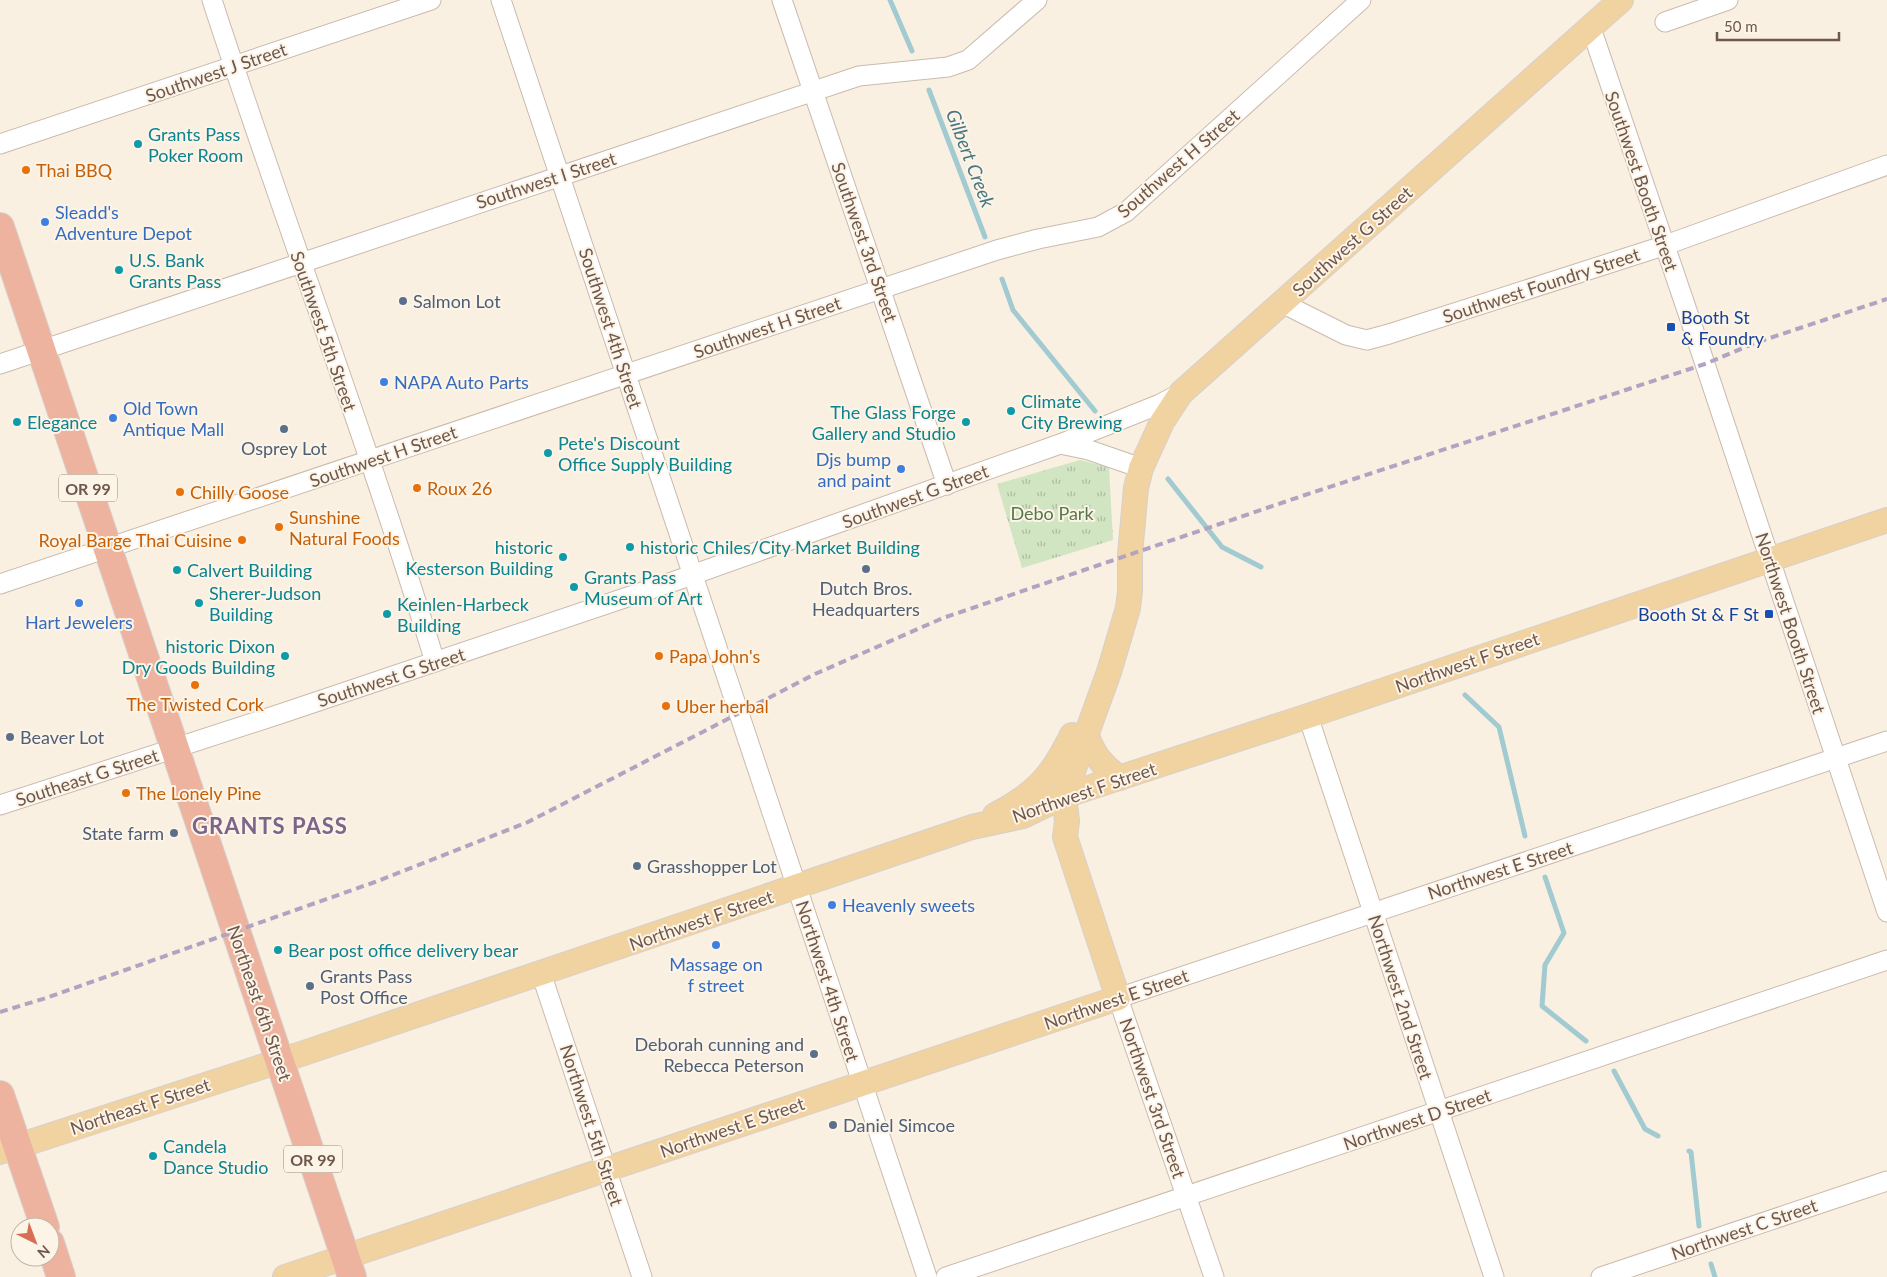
<svg xmlns="http://www.w3.org/2000/svg" width="1887" height="1277" font-family="Lato,sans-serif">
<style>
.grass{fill:url(#grass-tufts)}
.lines{fill:none;stroke-linecap:round;stroke-linejoin:round}
.stream{stroke:#a1cad1;stroke-width:5}
.minor-casing{stroke:#cbbaad;stroke-width:21}
.major-casing{stroke:#d6d0cd;stroke-width:26}
.highway-casing{stroke:#d6d0cd;stroke-width:30}
.minor{stroke:#fff;stroke-width:19}
.major{stroke:#f1d2a1;stroke-width:24}
.highway{stroke:#edb39f;stroke-width:28}
.rail{stroke:#b2a3c0;stroke-width:4;stroke-dasharray:8 5;stroke-linecap:butt}
.culture-dot{fill:#0f9aa8;stroke:#fdf4e8;stroke-width:2}
.food-dot{fill:#e8710a;stroke:#fdf4e8;stroke-width:2}
.shop-dot{fill:#3f7fe0;stroke:#fdf4e8;stroke-width:2}
.service-dot{fill:#5c6f8a;stroke:#fdf4e8;stroke-width:2}
.transit-dot{fill:#1a4fb4;stroke:#fdf4e8;stroke-width:2}
.labels{text-anchor:middle;dominant-baseline:central;stroke-width:4;stroke-linejoin:round;paint-order:stroke}
.shield{fill:#fdf4e8;stroke:#99867b;stroke-width:1}
.shield-label{font-size:16px;font-weight:bold;fill:#6e574c}
.street-label{font-size:18px;fill:#6e574c;stroke:#fdf4e8}
.culture-label{font-size:18px;fill:#0d838f;stroke:#fdf4e8;text-anchor:start}
.food-label{font-size:18px;fill:#c56008;stroke:#fdf4e8;text-anchor:start}
.shop-label{font-size:18px;fill:#366cbe;stroke:#fdf4e8;text-anchor:start}
.service-label{font-size:18px;fill:#4e5e75;stroke:#fdf4e8;text-anchor:start}
.transit-label{font-size:18px;fill:#164399;stroke:#fdf4e8;text-anchor:start}
.park-label{font-size:18px;fill:#577848;stroke:#fdf4e8}
.water-label{font-size:19px;font-style:italic;fill:#487780;stroke:#fdf4e8}
.district-label{font-size:22px;font-weight:bold;letter-spacing:1px;fill:#7c648b;stroke:#fdf4e8}
</style>
<defs>
<pattern id="grass-tufts" width="24" height="20" patternUnits="userSpaceOnUse" patternTransform="scale(1.25)"><rect width="24" height="20" fill="#d1e5c3"/><path d="M3 7l-1-3M5 7V3M7 7l1-3M15 17l-1-3M17 17v-4M19 17l1-3" fill="none" stroke="#aebca1"/></pattern>
</defs>
<rect width="100%" height="100%" fill="#f9f0e2"/>
<!-- grass -->
<path class="grass" d="M1080,460L1109,467L1113,540L1022,568L997,484Z"/>
<g class="lines">
<!-- stream -->
<g class="stream">
<path d="M890,0L912,51"/>
<path d="M929,90L985,237"/>
<path d="M1002,279L1013,310L1095,411"/>
<path d="M1168,479L1222,547L1261,567"/>
<path d="M1465,695L1499,727L1525,836"/>
<path d="M1545,877L1564,933L1545,965L1542,1006L1586,1041"/>
<path d="M1614,1071L1645,1129L1658,1136"/>
<path d="M1689,1151L1691,1152L1699,1226"/>
<path d="M1711,1264L1715,1277"/>
</g>
<!-- minor casing -->
<g class="minor-casing">
<g id="minor">
<path d="M212,0C284,221 367,439 435,662"/>
<path d="M501,0L927,1277"/>
<path d="M782,0L947,485"/>
<path d="M1665,22L1728,0"/>
<path d="M1591,28L1695,334L1887,912"/>
<path d="M0,144L431,0"/>
<path d="M1282,303L1346,335L1367,340L1389,334L1663,246L1887,165"/>
<path d="M0,364L859,76L948,67L968,60L1037,0"/>
<path d="M1060,444L1089,450L1141,468"/>
<path d="M0,584L997,250L1038,239L1098,227L1126,212L1361,0"/>
<path d="M1308,716L1494,1277"/>
<path d="M0,805L283,713L675,581L1060,444L1160,404L1181,393"/>
<path d="M541,973L642,1277"/>
<path d="M946,1277L1887,960"/>
<path d="M1214,1277L1118,998L1887,741"/>
<path d="M1601,1277L1887,1181"/>
</g>
</g>
<!-- major casing -->
<g class="major-casing">
<g id="major">
<path d="M1086,733C1093,754 1102,766 1120,778"/>
<path d="M995,815C1036,794 1052,776 1072,735"/>
<path d="M0,1152L304,1053L972,827L1023,816L1064,796L1308,716L1887,520"/>
<path d="M285,1277L1118,998L1065,837L1067,821L1064,796L1109,672L1128,608L1130,591V554L1136,488L1141,468L1162,422L1181,393L1621,0"/>
</g>
</g>
<!-- highway casing -->
<g class="highway-casing">
<g id="highway">
<path d="M0,227L352,1277"/>
<path d="M0,1095L45,1227"/>
<path d="M50,1243L61,1277"/>
</g>
</g>
<!-- minor -->
<use href="#minor" class="minor"/>
<!-- major -->
<use href="#major" class="major"/>
<!-- highway -->
<use href="#highway" class="highway"/>
<!-- rail -->
<path class="rail" d="M0,1012L46,998L375,882L528,822L815,674L943,618L1305,495L1705,364L1755,343L1887,299"/>
</g>
<!-- markers -->
<g class="culture-dot">
<circle cx="138" cy="144" r="5"/>
<circle cx="119" cy="270" r="5"/>
<circle cx="1011" cy="411" r="5"/>
<circle cx="17" cy="422" r="5"/>
<circle cx="966" cy="422" r="5"/>
<circle cx="548" cy="453" r="5"/>
<circle cx="630" cy="547" r="5"/>
<circle cx="563" cy="557" r="5"/>
<circle cx="177" cy="570" r="5"/>
<circle cx="574" cy="587" r="5"/>
<circle cx="199" cy="603" r="5"/>
<circle cx="387" cy="614" r="5"/>
<circle cx="285" cy="656" r="5"/>
<circle cx="278" cy="950" r="5"/>
<circle cx="153" cy="1156" r="5"/>
</g>
<g class="food-dot">
<circle cx="26" cy="170" r="5"/>
<circle cx="417" cy="488" r="5"/>
<circle cx="180" cy="492" r="5"/>
<circle cx="279" cy="527" r="5"/>
<circle cx="242" cy="540" r="5"/>
<circle cx="659" cy="656" r="5"/>
<circle cx="195" cy="685" r="5"/>
<circle cx="666" cy="706" r="5"/>
<circle cx="126" cy="793" r="5"/>
</g>
<g class="shop-dot">
<circle cx="45" cy="222" r="5"/>
<circle cx="384" cy="382" r="5"/>
<circle cx="113" cy="418" r="5"/>
<circle cx="901" cy="469" r="5"/>
<circle cx="79" cy="603" r="5"/>
<circle cx="832" cy="905" r="5"/>
<circle cx="716" cy="945" r="5"/>
</g>
<g class="service-dot">
<circle cx="403" cy="301" r="5"/>
<circle cx="284" cy="429" r="5"/>
<circle cx="866" cy="569" r="5"/>
<circle cx="10" cy="737" r="5"/>
<circle cx="174" cy="833" r="5"/>
<circle cx="637" cy="866" r="5"/>
<circle cx="310" cy="986" r="5"/>
<circle cx="814" cy="1054" r="5"/>
<circle cx="833" cy="1125" r="5"/>
</g>
<g class="transit-dot">
<rect x="1666" y="322" width="10" height="10" rx="2.5"/>
<rect x="1764" y="609" width="10" height="10" rx="2.5"/>
</g>
<g class="labels">
<!-- shield labels -->
<g class="shield">
<rect x="59" y="474.5" width="58" height="27" rx="4"/>
<rect x="284" y="1145.5" width="58" height="27" rx="4"/>
</g>
<g class="shield-label">
<text x="88" y="488">OR 99</text>
<text x="313" y="1159">OR 99</text>
</g>
<!-- street labels -->
<g class="street-label">
<text transform="translate(216 72) rotate(-19)">Southwest J Street</text>
<text transform="translate(1178 163) rotate(-41)">Southwest H Street</text>
<text transform="translate(546 180) rotate(-18)">Southwest I Street</text>
<text transform="translate(1642 181) rotate(71)">Southwest Booth Street</text>
<text transform="translate(1352 241) rotate(-42)">Southwest G Street</text>
<text transform="translate(865 242) rotate(71)">Southwest 3rd Street</text>
<text transform="translate(1541 285) rotate(-18)">Southwest Foundry Street</text>
<text transform="translate(767 327) rotate(-19)">Southwest H Street</text>
<text transform="translate(611 328) rotate(72)">Southwest 4th Street</text>
<text transform="translate(324 331) rotate(71)">Southwest 5th Street</text>
<text transform="translate(383 456) rotate(-19)">Southwest H Street</text>
<text transform="translate(915 496) rotate(-20)">Southwest G Street</text>
<text transform="translate(1791 623) rotate(72)">Northwest Booth Street</text>
<text transform="translate(1467 662) rotate(-19)">Northwest F Street</text>
<text transform="translate(391 677) rotate(-18)">Southwest G Street</text>
<text transform="translate(87 777) rotate(-18)">Southeast G Street</text>
<text transform="translate(1084 792) rotate(-19)">Northwest F Street</text>
<text transform="translate(1500 870) rotate(-18)">Northwest E Street</text>
<text transform="translate(701 920) rotate(-19)">Northwest F Street</text>
<text transform="translate(828 981) rotate(72)">Northwest 4th Street</text>
<text transform="translate(1401 997) rotate(72)">Northwest 2nd Street</text>
<text transform="translate(1116 999) rotate(-19)">Northwest E Street</text>
<text transform="translate(260 1003) rotate(71)">Northeast 6th Street</text>
<text transform="translate(1153 1098) rotate(71)">Northwest 3rd Street</text>
<text transform="translate(140 1106) rotate(-18)">Northeast F Street</text>
<text transform="translate(1417 1119) rotate(-19)">Northwest D Street</text>
<text transform="translate(592 1125) rotate(72)">Northwest 5th Street</text>
<text transform="translate(732 1127) rotate(-19)">Northwest E Street</text>
<text transform="translate(1744 1229) rotate(-19)">Northwest C Street</text>
</g>
<!-- culture labels -->
<g class="culture-label">
<text x="148" y="134">Grants Pass<tspan x="148" dy="21">Poker Room</tspan></text>
<text x="129" y="260">U.S. Bank<tspan x="129" dy="21">Grants Pass</tspan></text>
<text x="1021" y="401">Climate<tspan x="1021" dy="21">City Brewing</tspan></text>
<text x="956" y="412" text-anchor="end">The Glass Forge<tspan x="956" dy="21">Gallery and Studio</tspan></text>
<text x="27" y="422">Elegance</text>
<text x="558" y="443">Pete's Discount<tspan x="558" dy="21">Office Supply Building</tspan></text>
<text x="553" y="547" text-anchor="end">historic<tspan x="553" dy="21">Kesterson Building</tspan></text>
<text x="640" y="547">historic Chiles/City Market Building</text>
<text x="187" y="570">Calvert Building</text>
<text x="584" y="577">Grants Pass<tspan x="584" dy="21">Museum of Art</tspan></text>
<text x="209" y="593">Sherer-Judson<tspan x="209" dy="21">Building</tspan></text>
<text x="397" y="604">Keinlen-Harbeck<tspan x="397" dy="21">Building</tspan></text>
<text x="275" y="646" text-anchor="end">historic Dixon<tspan x="275" dy="21">Dry Goods Building</tspan></text>
<text x="288" y="950">Bear post office delivery bear</text>
<text x="163" y="1146">Candela<tspan x="163" dy="21">Dance Studio</tspan></text>
</g>
<!-- food labels -->
<g class="food-label">
<text x="36" y="170">Thai BBQ</text>
<text x="427" y="488">Roux 26</text>
<text x="190" y="492">Chilly Goose</text>
<text x="289" y="517">Sunshine<tspan x="289" dy="21">Natural Foods</tspan></text>
<text x="232" y="540" text-anchor="end">Royal Barge Thai Cuisine</text>
<text x="669" y="656">Papa John's</text>
<text x="195" y="704" text-anchor="middle">The Twisted Cork</text>
<text x="676" y="706">Uber herbal</text>
<text x="136" y="793">The Lonely Pine</text>
</g>
<!-- shop labels -->
<g class="shop-label">
<text x="55" y="212">Sleadd's<tspan x="55" dy="21">Adventure Depot</tspan></text>
<text x="394" y="382">NAPA Auto Parts</text>
<text x="123" y="408">Old Town<tspan x="123" dy="21">Antique Mall</tspan></text>
<text x="891" y="459" text-anchor="end">Djs bump<tspan x="891" dy="21">and paint</tspan></text>
<text x="79" y="622" text-anchor="middle">Hart Jewelers</text>
<text x="842" y="905">Heavenly sweets</text>
<text x="716" y="964" text-anchor="middle">Massage on<tspan x="716" dy="21">f street</tspan></text>
</g>
<!-- service labels -->
<g class="service-label">
<text x="413" y="301">Salmon Lot</text>
<text x="284" y="448" text-anchor="middle">Osprey Lot</text>
<text x="866" y="588" text-anchor="middle">Dutch Bros.<tspan x="866" dy="21">Headquarters</tspan></text>
<text x="20" y="737">Beaver Lot</text>
<text x="164" y="833" text-anchor="end">State farm</text>
<text x="647" y="866">Grasshopper Lot</text>
<text x="320" y="976">Grants Pass<tspan x="320" dy="21">Post Office</tspan></text>
<text x="804" y="1044" text-anchor="end">Deborah cunning and<tspan x="804" dy="21">Rebecca Peterson</tspan></text>
<text x="843" y="1125">Daniel Simcoe</text>
</g>
<!-- transit labels -->
<g class="transit-label">
<text x="1681" y="317">Booth St<tspan x="1681" dy="21">&amp; Foundry</tspan></text>
<text x="1759" y="614" text-anchor="end">Booth St &amp; F St</text>
</g>
<!-- park labels -->
<g class="park-label">
<text x="1052" y="513">Debo Park</text>
</g>
<!-- water labels -->
<g class="water-label">
<text transform="translate(971 158) rotate(69)">Gilbert Creek</text>
</g>
<!-- district labels -->
<g class="district-label">
<text x="270" y="825">GRANTS PASS</text>
</g>
</g>
<!-- north arrow -->
<g transform="translate(35 1242) rotate(138)"><circle r="24" fill="#fdf4e8" stroke="#c4b5aa"/>
<path d="M0-4L9 19L0 12L-9 19Z" fill="#d76f54"/>
<text y="-8" font-size="14" font-weight="bold" text-anchor="middle" fill="#6e574c">N</text>
</g>
<!-- scale -->
<path d="M1717 32v8h122v-8" fill="none" stroke="#6e574c" stroke-width="2.5"/>
<text x="1724" y="32" font-size="15" fill="#6e574c" stroke="#fdf4e8" stroke-width="4" paint-order="stroke">50 m</text>
</svg>
